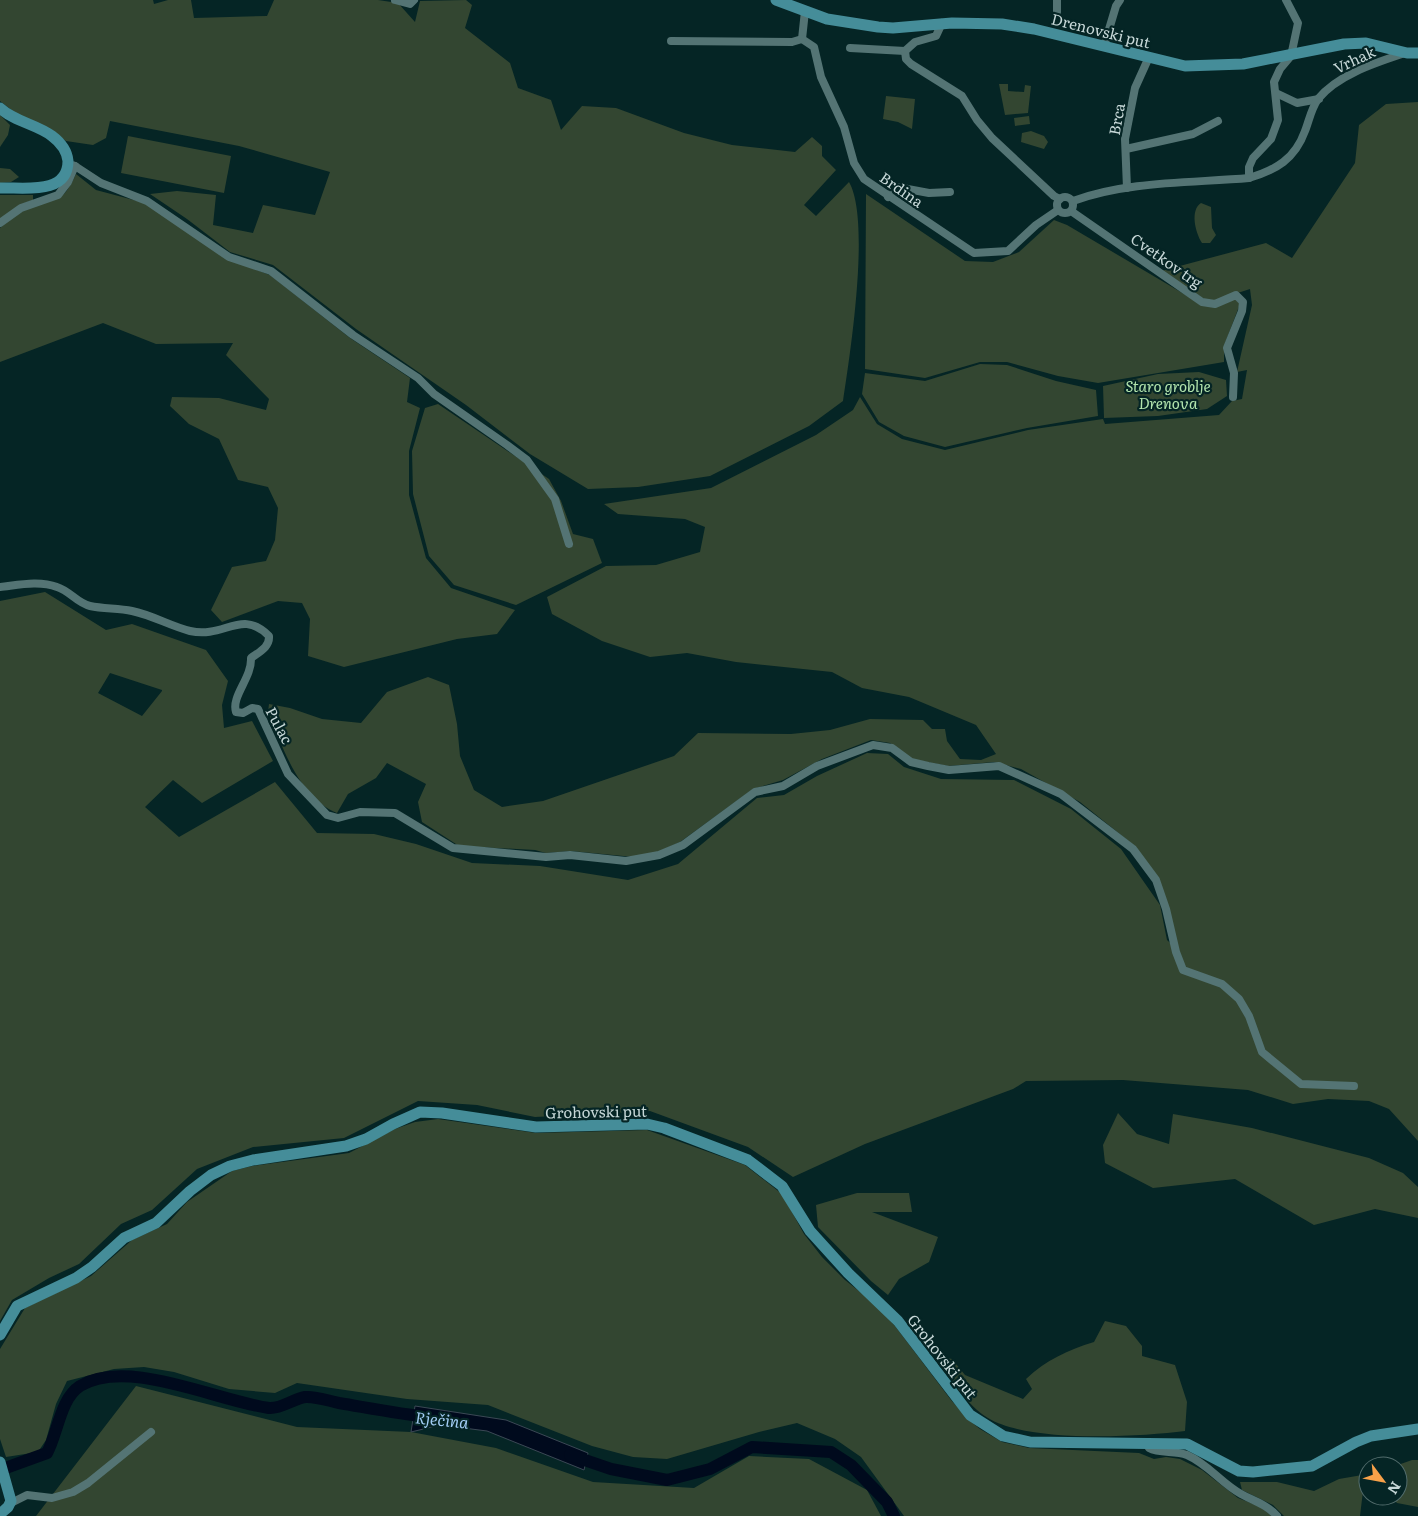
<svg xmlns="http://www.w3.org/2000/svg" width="1418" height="1516" font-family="Literata,serif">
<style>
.green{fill:#334631;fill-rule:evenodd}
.water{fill:#000a1d;stroke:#3b4855}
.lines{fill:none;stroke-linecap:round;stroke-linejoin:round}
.river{stroke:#000a1d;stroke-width:12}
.street{stroke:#547474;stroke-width:8}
.secondary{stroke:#458d99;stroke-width:11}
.labels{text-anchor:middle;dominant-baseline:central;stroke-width:4.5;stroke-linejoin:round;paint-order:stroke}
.street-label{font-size:15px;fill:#c6d7d7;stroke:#052525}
.park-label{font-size:15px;font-style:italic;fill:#b2e4ad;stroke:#052525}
.water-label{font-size:16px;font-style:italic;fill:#a2ccf4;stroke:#052525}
</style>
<rect width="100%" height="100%" fill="#052525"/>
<!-- green -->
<g class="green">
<path d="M0,0H153L154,4L168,0H191L194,18L267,16L274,0H378L398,3L415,22L420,1L466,0L472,5L465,28L510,63L518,88L551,100L561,130L582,106L616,108L684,133L732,145L795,152L812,137L822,146V156L836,170L804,205L816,216L849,182C871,220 850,355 843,401L809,426L710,476L638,487L588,489L530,454L466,405L356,329L273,265L230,252L187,219L150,194L177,191L216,195L213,225L253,233L263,205L315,215L330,172L239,146L110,121L106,138L93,145L66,141L56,134L28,123L0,101Z"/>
<path d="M999,84H1008V91L1024,92L1025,85L1031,86L1028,113L1005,115Z"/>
<path d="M886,96L915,99L912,129L898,122L883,119Z"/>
<path d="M1418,102V1141L1389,1109L1369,1101L1328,1099L1293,1104L1248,1090L1123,1080L1026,1081L1013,1089L865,1144L793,1177L748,1147L650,1111L535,1117L477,1105L418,1101L344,1138L253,1147L197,1169L152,1210L121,1224L79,1264L49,1278L12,1300L0,1321V601L45,592L106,630L132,624L206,650L228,681L222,705L224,728L252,721L273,761L202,803L173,780L145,807L179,837L275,782L317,833L374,834L416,844L472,863L540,866L628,880L678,864L757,798L784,795L817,776L867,753L888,754L904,767L941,779L1014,780L1071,809L1121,849L1160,905L1167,940L1179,951L1169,908L1136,847L1080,802L1021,769L994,762L948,766L911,759L890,743L871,740L822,759L783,780L753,789L680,842L658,852L634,857L571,851L546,853L535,850L459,846L422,822L418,802L426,784L387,763L376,778L348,794L337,813C299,798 282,746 268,712L269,704L290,708L322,719L361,723L387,692L428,677L449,685L457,724L460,756L474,790L502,807L543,801L674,756L698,733L791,734L830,730L870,719L923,720L932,729H945L947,741L960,759L981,760L996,754L976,725L909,697L862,688L832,672L736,662L687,653L650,657L602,641L552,614L547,597L606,566L656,565L700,552L705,527L685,519L618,514L604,504L711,488L816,435L853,410L860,397L877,424L902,439L945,450L1028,430L1103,419L1105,424L1219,415L1232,401L1242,399L1247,370L1237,372L1252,305L1250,289L1213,301L1204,299L1161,271L1266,243L1292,258L1355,163L1359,125L1386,104ZM110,673L162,690V691L142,716L98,693Z"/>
<path d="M0,115L10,125L8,135L0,147Z"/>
<path d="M1029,116L1030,124L1015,126L1014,118Z"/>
<path d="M1031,131L1044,136L1048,142L1044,149L1021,142L1022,133Z"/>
<path d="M128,136L231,156L224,193L121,173Z"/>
<path d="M0,168L10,169L19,177L11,182L0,183Z"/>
<path d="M76,174L96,190L145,203L227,259L270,275L350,338L410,378L407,402L420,408L409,451V495L426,558L451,588L515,610L497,634L457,639L344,667L308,656L310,619L302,603L278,601L222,622L211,610L232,567L266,561L275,540L278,508L268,487L238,480L219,439L189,424L170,406L172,397L219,398L266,410L269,399L226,355L233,343L156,344L103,323L0,362V228C9,220 19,212 30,207C57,196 62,205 76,174Z"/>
<path d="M866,194L965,261L993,262L1019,252L1054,220L1067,225L1201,304L1234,298L1240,304L1224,346V362L1098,383L1058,376L1007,362H980L925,378L865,369Z"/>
<path d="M0,195H33V200L20,205L0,220Z"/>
<path d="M1201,203L1211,207L1212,228L1216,235L1210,243H1202C1195,232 1190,210 1201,203Z"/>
<path d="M980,364L1007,365L1056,381L1096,390L1098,416L1027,428L945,447L904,436L879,422L862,394L865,373L925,381Z"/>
<path d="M1199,372L1226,380L1227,396L1207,409L1158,416L1104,418L1103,386L1158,374Z"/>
<path d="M438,404L549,479L561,501L573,534L593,539L602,563L516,605L454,585L429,556L413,494L412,451L425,408Z"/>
<path d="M1118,1113L1137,1134L1169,1144L1173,1114L1252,1128L1369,1158L1403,1173L1418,1187V1218L1375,1209L1314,1225L1235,1179L1153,1188L1105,1163L1103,1145Z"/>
<path d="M438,1119L536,1133L647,1130L745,1165L782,1194L804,1234L822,1257L845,1280L874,1303L895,1326L951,1400L970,1421L980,1429L1002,1442L1029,1448L1139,1453L1154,1459L1166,1457L1180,1459L1202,1470L1238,1498L1261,1507L1272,1516H904L861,1457L835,1439L797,1423L759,1432L667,1459L633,1457L592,1446L488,1405L407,1399L297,1383L275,1393L229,1389L174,1372L144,1367L114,1369L67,1381L56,1404L46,1440L38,1452L6,1457L0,1439V1349L25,1308L91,1276L132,1240L167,1224L187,1202L232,1171L252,1166L349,1153L395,1129L415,1122Z"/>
<path d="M857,1193H909L912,1212H872L938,1237L929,1262L899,1279L888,1295L871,1281L818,1227L816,1205Z"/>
<path d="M1105,1321L1126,1326L1142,1346V1356L1175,1365L1187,1402L1185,1431C1137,1437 1029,1443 988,1418C965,1404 951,1378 937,1356L952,1359L965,1375L1023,1399L1032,1389L1026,1379C1046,1360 1068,1350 1094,1342Z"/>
<path d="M136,1386L297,1427L411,1432L496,1448L593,1482L694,1488L749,1456L809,1459L867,1490L881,1516H36Z"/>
<path d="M1412,1460H1418V1507L1397,1503L1391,1496H1398V1466H1395Z"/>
<path d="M1368,1474V1489L1363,1491L1360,1516H1284L1273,1505L1242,1490L1240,1482H1277L1314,1491L1339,1479Z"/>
</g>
<!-- water -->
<path class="water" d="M415,1406L506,1420L588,1453L584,1470L487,1431L440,1425L411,1432Z"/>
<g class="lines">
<!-- river -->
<g class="river">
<path d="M570,1455L611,1469L667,1480L710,1469L752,1447L831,1452L851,1465L887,1502L894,1516"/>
<path d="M0,1470L47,1453C58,1433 60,1399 80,1386C127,1357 217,1401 269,1408C281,1409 293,1399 305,1397C315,1396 329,1401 339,1403C369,1408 399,1414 429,1417"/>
</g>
<!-- street -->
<g class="street">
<path d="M395,0L410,4L414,0"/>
<path d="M805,11L802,39L814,47L821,77L844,127L854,163L864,179L974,253L1008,251L1036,225L1058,210"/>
<path d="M1057,12V0"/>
<path d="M671,41L792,42L802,39"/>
<path d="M1104,46L1116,6L1120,0"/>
<path d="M850,48L905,51"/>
<path d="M905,51L906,59L911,64L962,96L977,120L992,138L1054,196L1060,199"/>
<path d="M905,51L915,42L936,36L942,23"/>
<path d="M1276,93L1297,103L1319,99"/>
<path d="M1126,149L1193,134L1218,121"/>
<path d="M75,166L101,183L147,201L229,257L271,271L353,335L418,378L434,394L507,445L527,460L555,499L569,544"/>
<path d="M1249,178V167L1253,158L1271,139L1278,120L1274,82L1280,69L1291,56L1298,23L1286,0"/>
<path d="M1127,188L1125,139L1135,88L1149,57"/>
<circle cx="1065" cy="205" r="8"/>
<path d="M888,197L897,187L929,193L950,192"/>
<path d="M1073,201C1126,181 1192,183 1249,178C1276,170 1295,159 1305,131C1309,121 1311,109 1318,99C1337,75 1375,63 1405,53"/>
<path d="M1071,211L1202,302L1215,304L1236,295L1243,302L1242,311L1227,348L1234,373L1233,397"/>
<path d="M0,223L21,208L58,195L68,182L75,166L72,165"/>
<path d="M0,587C18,585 39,580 57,587C70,591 77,603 90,606C104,609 118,608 132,611C152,615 170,626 190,631C225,639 241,608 269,636C270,647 259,652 251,658C252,678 231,696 236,712L243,713L252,708L258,709L288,774L327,815L338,818L360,812L395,813L453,848L546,857L570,855L626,861L659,855L683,845L755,792L783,786L817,766L873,745L892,748L911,762L928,766L949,770L999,766L1061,794L1133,849L1156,880L1166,909L1176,952L1183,970L1222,984L1239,999L1249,1016L1262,1052L1301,1084L1354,1086"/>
<path d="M1146,1443L1149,1448C1160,1454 1175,1450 1187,1455C1208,1464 1221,1483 1241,1494C1254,1501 1266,1504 1277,1516"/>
<path d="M11,1503L27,1495L52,1498L73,1492L88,1483L151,1432"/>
</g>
<!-- secondary -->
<g class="secondary">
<path d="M776,0L827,19L878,27L893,28L952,23L1002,24L1034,29L1185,66L1243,64L1344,44L1366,43L1407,53H1418"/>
<path d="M0,108C15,122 36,124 52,136C60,142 67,151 68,161C68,196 22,187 0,188"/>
<path d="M0,1335L17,1306L76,1278L92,1267L124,1238L156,1223L190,1191L211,1175L230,1166L253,1160L346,1146L366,1139L393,1124L420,1112L442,1113L536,1127L647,1124L664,1128L748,1160L782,1186L810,1231L848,1273L898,1321L970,1415L1003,1436L1030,1442L1187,1444L1239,1471L1253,1472L1312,1466L1356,1442L1371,1436L1418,1429"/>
<path d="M0,1462L11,1501L8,1507L0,1514"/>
</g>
</g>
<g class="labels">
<!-- street labels -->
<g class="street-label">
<text transform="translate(1101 30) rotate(14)">Drenovski put</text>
<text transform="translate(1354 59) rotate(-25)">Vrhak</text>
<text transform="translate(1116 119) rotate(-80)">Brca</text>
<text transform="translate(902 189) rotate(35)">Brdina</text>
<text transform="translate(1167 260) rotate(35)">Cvetkov trg</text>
<text transform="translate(280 725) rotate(62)">Pulac</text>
<text transform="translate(596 1111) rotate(-1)">Grohovski put</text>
<text transform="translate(943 1356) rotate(52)">Grohovski put</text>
</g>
<!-- park labels -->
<g class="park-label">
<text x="1168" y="385">Staro groblje<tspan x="1168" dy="17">Drenova</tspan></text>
</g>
<!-- water labels -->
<g class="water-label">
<text transform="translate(442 1419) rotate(6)">Rječina</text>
</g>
</g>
<!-- north arrow -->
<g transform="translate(1383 1481) rotate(122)"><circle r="24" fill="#052525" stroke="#526c6c"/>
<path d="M0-4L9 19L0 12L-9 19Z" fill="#f7a149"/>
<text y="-8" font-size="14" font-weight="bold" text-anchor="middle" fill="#c6d7d7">N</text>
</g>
</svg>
